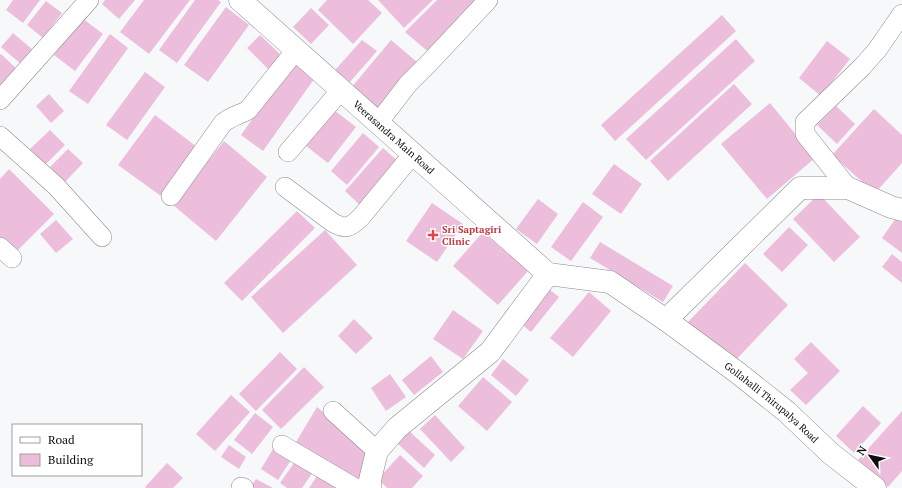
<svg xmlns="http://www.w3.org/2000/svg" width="902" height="488" font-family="'PT Serif',serif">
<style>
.building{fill:#edbedc}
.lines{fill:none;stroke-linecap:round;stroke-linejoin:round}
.street-casing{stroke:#8a8b8d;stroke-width:20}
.secondary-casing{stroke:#8a8b8d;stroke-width:23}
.street{stroke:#fff;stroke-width:19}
.secondary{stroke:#fff;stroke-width:22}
.health-dot{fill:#e0444e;stroke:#fff;stroke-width:1.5}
.labels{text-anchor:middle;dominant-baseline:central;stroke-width:3;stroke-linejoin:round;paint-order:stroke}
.street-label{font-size:10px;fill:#0e0e0f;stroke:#fff}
.health-label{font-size:10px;font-weight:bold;fill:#be3a42;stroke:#fff;text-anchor:start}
</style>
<rect width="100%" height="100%" fill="#f7f8fa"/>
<!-- building -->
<g class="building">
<path d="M13,0H40L23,23L6,10Z"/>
<path d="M105,0H135L119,19L102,4Z"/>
<path d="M144,0H190L149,54L120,32Z"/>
<path d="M195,0H218L221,2L177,63L159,50Z"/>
<path d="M327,0H368L382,13L353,44L318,10Z"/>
<path d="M378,0H433L404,28Z"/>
<path d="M437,0H481L432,55L405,32Z"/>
<path d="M46,1L62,13L43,38L27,25Z"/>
<path d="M226,7L249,25L208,82L184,65Z"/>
<path d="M311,8L329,25L311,44L293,27Z"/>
<path d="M722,15L736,31L615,141L601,125Z"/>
<path d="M82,18L103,34L75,71L54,55Z"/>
<path d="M13,33L33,50L21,64L1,47Z"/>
<path d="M110,34L128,48L88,104L69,91Z"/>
<path d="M260,35L281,55L268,69L247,48Z"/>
<path d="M736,39L755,61L646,160L626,139Z"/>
<path d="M362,40L377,51L350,82L335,70Z"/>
<path d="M391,40L417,62L377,109L351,88Z"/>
<path d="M827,41L850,59L821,96L799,78Z"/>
<path d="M1,54L19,71L0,91V55Z"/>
<path d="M295,59L317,75L263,151L241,135Z"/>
<path d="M145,72L165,87L127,140L106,125Z"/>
<path d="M734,84L752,104L668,181L650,161Z"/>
<path d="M49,94L64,111L51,123L36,106Z"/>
<path d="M770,103L815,158L767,199L721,144Z"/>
<path d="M836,106L855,124L837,144L817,125Z"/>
<path d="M330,107L356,127L328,163L301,142Z"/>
<path d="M874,109L902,135V163L875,193L832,155Z"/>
<path d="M155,115L197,147L161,196L118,165Z"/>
<path d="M50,130L65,145L45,165L30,149Z"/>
<path d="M363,133L379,147L347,185L331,171Z"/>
<path d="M224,141L267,177L216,241L173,205Z"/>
<path d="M383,148L401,164L362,207L345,191Z"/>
<path d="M68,149L83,163L65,182L50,167Z"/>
<path d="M614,164L642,184L621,214L592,194Z"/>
<path d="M9,169L54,214L14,254L0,240V179Z"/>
<path d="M819,194L860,237L834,262L793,219Z"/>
<path d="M538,199L558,214L537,244L516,229Z"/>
<path d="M583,202L603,217L571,261L551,247Z"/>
<path d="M432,203L463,224L437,262L406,241Z"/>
<path d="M297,211L315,228L242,301L224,283Z"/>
<path d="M896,218L902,222V253L882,238Z"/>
<path d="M56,220L73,239L56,253L40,234Z"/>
<path d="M789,227L808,245L782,272L763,254Z"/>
<path d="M325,230L357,265L283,333L251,297Z"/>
<path d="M483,232L528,271L498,305L453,266Z"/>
<path d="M600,242L673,286L663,302L590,258Z"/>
<path d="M892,254L902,262V283L882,267Z"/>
<path d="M745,263L788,305L731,365L687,323Z"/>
<path d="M549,289L559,297L531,332L521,324Z"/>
<path d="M589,292L611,311L573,357L550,338Z"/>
<path d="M453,310L483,331L463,359L433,339Z"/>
<path d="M354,319L373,338L356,354L338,336Z"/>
<path d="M811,342L840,371L806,405L790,390L808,373L794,359Z"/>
<path d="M280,352L297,369L256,411L239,394Z"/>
<path d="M431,356L443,372L414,395L402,380Z"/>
<path d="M503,359L529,380L516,396L491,375Z"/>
<path d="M304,367L324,387L281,429L262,410Z"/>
<path d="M390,374L406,397L386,411L371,388Z"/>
<path d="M483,377L512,402L487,431L458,406Z"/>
<path d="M231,395L250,412L215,451L196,434Z"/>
<path d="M863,406L881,423L854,453L836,436Z"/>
<path d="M317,407L374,455L366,488L293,447Z"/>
<path d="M902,411V471L888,487L858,460Z"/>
<path d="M255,413L273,427L252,454L234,440Z"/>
<path d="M435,415L465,448L451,462L420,429Z"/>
<path d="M408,430L435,455L424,468L397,443Z"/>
<path d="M229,445L246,457L239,469L221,457Z"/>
<path d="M273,449L291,460L278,480L261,469Z"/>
<path d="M400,455L423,476L412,488H387L378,479Z"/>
<path d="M296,460L313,472L302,488H287L280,483Z"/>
<path d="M167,463L183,478L173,488H146L145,487Z"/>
<path d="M319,473L343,488H309Z"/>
<path d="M256,479L273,488H250Z"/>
</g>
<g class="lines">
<!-- street casing -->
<g class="street-casing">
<g id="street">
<path d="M0,100L89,0"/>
<path d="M378,123L408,84L429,63L488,0"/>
<path d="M0,136L56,186L102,237"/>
<path d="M288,152L341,90"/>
<path d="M285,187L332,222C345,230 350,228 361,217L413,154"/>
<path d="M848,188L805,134V122L862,67L877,50L902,14"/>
<path d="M171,196L223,123C230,117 239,115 248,110L296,50"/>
<path d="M0,247L12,258"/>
<path d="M333,411L377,451"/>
<path d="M282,445L355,488"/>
<path d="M241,487L244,488"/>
</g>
</g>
<!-- secondary casing -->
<g class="secondary-casing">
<g id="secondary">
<path id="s1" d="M240,0L548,274"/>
<path id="s2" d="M666,320L738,373L787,412L830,453L875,488"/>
<path d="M370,488V480L377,451L397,428L490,352L548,274L610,282L666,320L800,188H848L891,207L902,210"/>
</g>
</g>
<!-- street -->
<use href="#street" class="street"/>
<!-- secondary -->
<use href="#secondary" class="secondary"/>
</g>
<!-- markers -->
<path class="health-dot" d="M431 229h4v4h4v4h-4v4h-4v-4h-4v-4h4z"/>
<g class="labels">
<!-- street labels -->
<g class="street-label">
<text stroke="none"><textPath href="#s1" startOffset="206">Veerasandra Main Road</textPath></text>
<text stroke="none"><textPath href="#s2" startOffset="134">Gollahalli Thirupalya Road</textPath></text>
</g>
<!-- health labels -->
<g class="health-label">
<text x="442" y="229">Sri Saptagiri<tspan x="442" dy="12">Clinic</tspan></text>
</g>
</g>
<!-- legend -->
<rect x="12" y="424" width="130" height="52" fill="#ffffff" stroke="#9f9f9f"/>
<rect x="20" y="437" width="20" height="6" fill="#ffffff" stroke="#9f9f9f"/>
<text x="48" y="444" font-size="12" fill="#0e0e0f">Road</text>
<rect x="20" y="454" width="20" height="12" fill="#edbedc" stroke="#9f9f9f"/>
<text x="48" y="464" font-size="12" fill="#0e0e0f">Building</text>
<!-- north arrow -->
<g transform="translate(870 456) rotate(303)" stroke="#ffffff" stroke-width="3" paint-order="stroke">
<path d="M0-3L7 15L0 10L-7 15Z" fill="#0e0e0f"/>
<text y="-6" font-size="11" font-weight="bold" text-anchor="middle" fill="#0e0e0f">N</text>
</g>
</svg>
